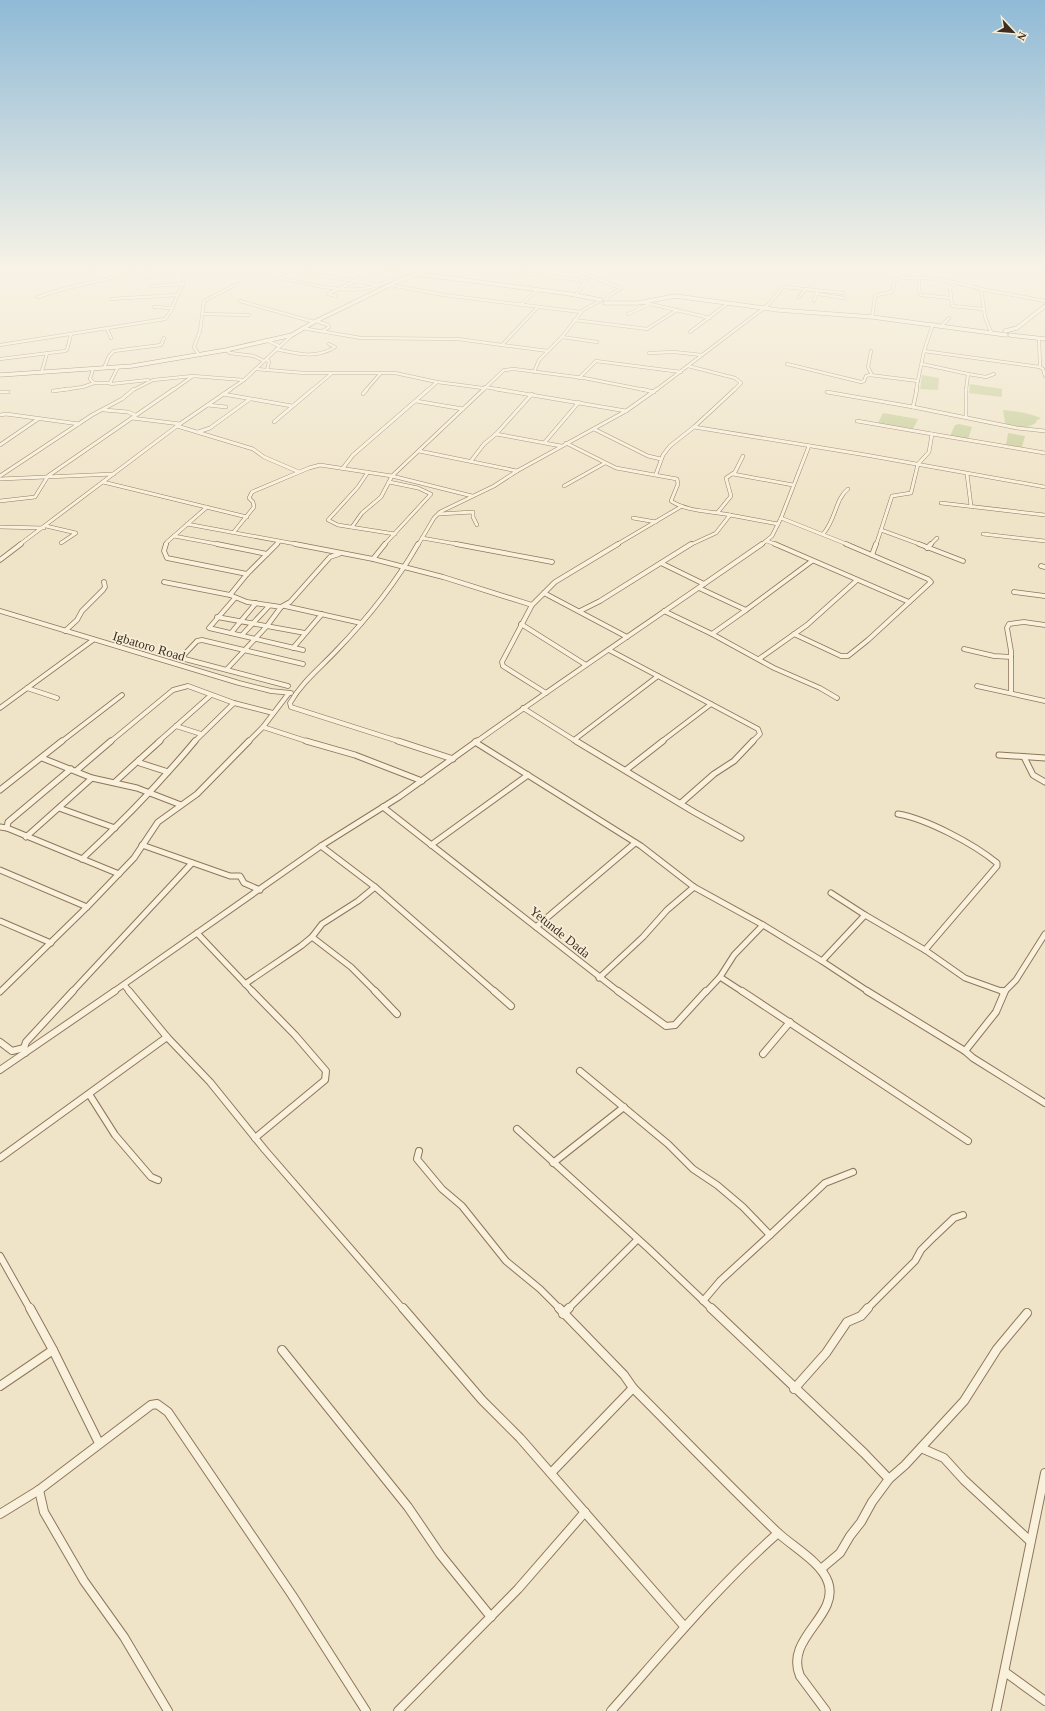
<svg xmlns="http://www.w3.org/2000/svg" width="1045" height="1711" font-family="Georgia,serif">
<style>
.green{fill:#c9cf9b}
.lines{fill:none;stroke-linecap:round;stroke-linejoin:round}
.street-far5-casing{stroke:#8d765c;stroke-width:3.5}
.street-far4-casing{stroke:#8d765c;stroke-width:4}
.street-far3-casing{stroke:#8d765c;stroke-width:5.5}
.street-far2-casing{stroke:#8d765c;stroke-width:7}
.street-far1-casing{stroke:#8d765c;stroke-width:8}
.street-casing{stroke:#8d765c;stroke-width:10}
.secondary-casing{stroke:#6f573f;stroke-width:4.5}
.street-far5{stroke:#faf1dc;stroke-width:2.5}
.street-far4{stroke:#faf1dc;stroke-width:3}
.street-far3{stroke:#faf1dc;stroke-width:4}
.street-far2{stroke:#faf1dc;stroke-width:5}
.street-far1{stroke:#faf1dc;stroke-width:6}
.street{stroke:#faf1dc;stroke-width:8}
.secondary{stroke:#faf1dc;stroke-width:3.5}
.labels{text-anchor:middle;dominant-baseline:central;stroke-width:3.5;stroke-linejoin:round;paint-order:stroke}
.street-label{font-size:13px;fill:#3d2e20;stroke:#f7eed8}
</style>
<rect width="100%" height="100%" fill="#f0e4c8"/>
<!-- green -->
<g class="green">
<path d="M922,375L939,378L938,390L920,389Z"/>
<path d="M970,384L1002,389V397L969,393Z"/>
<path d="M1003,410C1015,411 1029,413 1041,418L1036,421V423C1023,430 1018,429 1005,423Z"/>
<path d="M883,413L918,419L913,429L878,423Z"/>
<path d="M959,424L972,427L968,439L950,436L955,425Z"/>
<path d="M1008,433L1025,436L1022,447L1006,445Z"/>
</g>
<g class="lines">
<!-- street-far5 casing -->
<g class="street-far5-casing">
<g id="street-far5">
<path d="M567,267L621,288L610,295L606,300"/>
<path d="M1006,267L1045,275"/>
<path d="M141,271L150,277"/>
<path d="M416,271L426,267"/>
<path d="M505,271L586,281L576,295"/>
<path d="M184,272L206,267"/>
<path d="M1032,272L1045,268"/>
<path d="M277,277C303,282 333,292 360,289C381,287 399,276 418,267"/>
<path d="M277,277L285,272L294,271L379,285"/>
<path d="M919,278V290L921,295L951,298"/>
<path d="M98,280L84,272L102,267"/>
<path d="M956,283L950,288L952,306L983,309"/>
<path d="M390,285L444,295L581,312"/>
<path d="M151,286L183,284"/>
<path d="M981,289L1045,301"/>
<path d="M809,290L813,283"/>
<path d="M818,294L844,298"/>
<path d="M336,296L328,294C345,286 369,273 387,270C396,268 406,272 415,274"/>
<path d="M38,297L63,289L159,267"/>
<path d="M799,297L806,289"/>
<path d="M111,299L178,295"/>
<path d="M240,301L314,322"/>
<path d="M814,301L817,292"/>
<path d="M642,302L710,318"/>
<path d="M520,305L538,290"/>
<path d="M154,307L172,308"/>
<path d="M203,314L249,315"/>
<path d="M628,314L650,304"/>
<path d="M872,317L875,297L877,295L892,292L895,279C923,274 954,281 981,289L985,317L991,332"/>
<path d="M574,320L647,329L677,310"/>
<path d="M316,321L328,325L329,327L323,331"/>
<path d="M942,325L949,318"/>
<path d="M302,328L361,338L458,339L502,345L538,307"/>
<path d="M107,329L111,338"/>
<path d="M690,332L727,304"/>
<path d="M1039,338L1040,367L1043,369L1045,376"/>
<path d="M266,340L279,346"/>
<path d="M597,342L562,337L583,310L598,302"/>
<path d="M0,345L165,319L171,311L186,275L184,272L175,267"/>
<path d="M502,345L548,351"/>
<path d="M276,349C296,354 317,359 335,347L329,344"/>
<path d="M226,350L230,353L254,356L264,361"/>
<path d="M871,351L868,367L872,375"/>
<path d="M924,351L933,324"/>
<path d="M649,353L674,352L702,355"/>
<path d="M199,355L194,347L200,331L204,301L237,284"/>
<path d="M0,359L65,351L67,350L71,334"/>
<path d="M267,359L269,362L267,370"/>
<path d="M787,364L861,382L864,381L866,376L870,375L918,381"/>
<path d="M922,364L968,374L966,390"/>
<path d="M688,366L735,378L741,383L734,390"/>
<path d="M118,367L110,383L111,384L148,380"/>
<path d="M104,368L109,356L114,351L161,345L164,338"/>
<path d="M93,369L90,379L94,383H110"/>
<path d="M256,369L304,373H395L437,382"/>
<path d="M42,371L47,353"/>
<path d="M534,372L539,360L562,337"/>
<path d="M968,374L986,377L994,374"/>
<path d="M579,378L596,361L681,372"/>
<path d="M485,387L502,390"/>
<path d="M61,390L83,387L94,383"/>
<path d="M133,390L153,380L193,376"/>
<path d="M173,390L193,376L244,380"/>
<path d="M229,390L244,380L292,335"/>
<path d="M312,390L332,373"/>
<path d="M366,390L380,374"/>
<path d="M428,390L437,382L483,388"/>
<path d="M483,390L504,370L514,369L584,378L645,390"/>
<path d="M656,390L768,305L783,287L843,293"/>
<path d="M916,390L924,351L1040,367"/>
</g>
</g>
<!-- street-far4 casing -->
<g class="street-far4-casing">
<g id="street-far4">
<path d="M496,389L626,411"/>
<path d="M641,389L654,392"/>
<path d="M917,389L913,407L1017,428L1045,431"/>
<path d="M53,391L68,389"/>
<path d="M0,392H8"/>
<path d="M827,392L913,407"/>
<path d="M223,394L292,406"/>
<path d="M363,394L367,389"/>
<path d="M416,401L463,409"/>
<path d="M208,405L226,407"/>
<path d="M104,410L128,412L135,415"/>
<path d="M0,415L6,414L79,424"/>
<path d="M966,417V389"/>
<path d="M132,418L180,424"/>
<path d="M857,421L932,434L929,452L918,464L911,493L892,496L881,530L922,545"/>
<path d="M274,422L313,389"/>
<path d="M177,426L253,449L264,457L299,472"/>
<path d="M694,427L866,455L1045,487"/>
<path d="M594,429L648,456L661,459"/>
<path d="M198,432L210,428L250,399"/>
<path d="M496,434L561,446"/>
<path d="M932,434L1045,453"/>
<path d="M545,442L579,402"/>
<path d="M566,443L616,468L677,479L678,484L671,501C688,512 711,511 730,515L716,533L690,545"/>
<path d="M0,445L38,419"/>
<path d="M419,451L517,471"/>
<path d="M471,461L484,444L496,434L532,394"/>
<path d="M343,468L353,455L429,389"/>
<path d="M368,472L358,487L328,520L338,525L395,534"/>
<path d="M656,474L663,455L670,446L694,427L735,389"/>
<path d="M733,474L793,485"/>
<path d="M967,474L971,506"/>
<path d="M0,476L92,415L122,399L134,389"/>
<path d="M0,479L114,474"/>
<path d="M103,482L247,517"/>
<path d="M564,486L605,463"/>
<path d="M0,501L35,497L48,476L174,389"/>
<path d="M941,503L1045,515"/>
<path d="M718,512L731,496L726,478L735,472L743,456"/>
<path d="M439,514L473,512V517L477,525"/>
<path d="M730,515L778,524"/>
<path d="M633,518L656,522"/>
<path d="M781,518L849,545"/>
<path d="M187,524L301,545"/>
<path d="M46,526L76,533L61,543"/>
<path d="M0,527L44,528"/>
<path d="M352,527L362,513L381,497L392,476L484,389"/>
<path d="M233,533L254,507L253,502L249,498L252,492L309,468L320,465L392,476L472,496"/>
<path d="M823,534C836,520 835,499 848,489"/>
<path d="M983,534L1045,541"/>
<path d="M174,536L222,545"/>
<path d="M422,538L462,545"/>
<path d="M767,541L777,545"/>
<path d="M19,545L177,426L231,389"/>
<path d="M166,545L167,542L207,507"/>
<path d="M276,545L279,542"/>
<path d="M384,545L431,494L418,488L389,482"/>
<path d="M418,545L434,518L440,512L494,486L517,471L626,411L657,389"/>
<path d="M616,545L682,506"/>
<path d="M761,545L772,536L781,518L809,446"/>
<path d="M876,545L881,530"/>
<path d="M930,545L937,538"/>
</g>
</g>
<!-- street-far3 casing -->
<g class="street-far3-casing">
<g id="street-far3">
<path d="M166,544L164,551L167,558L247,574"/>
<path d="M217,544L267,554"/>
<path d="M277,544L247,574L230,595L247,602L281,607"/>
<path d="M295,544L373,559L443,577L532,605"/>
<path d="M456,544L552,562"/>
<path d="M775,544L909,602"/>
<path d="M919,544L963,561"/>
<path d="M927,548L931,544"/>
<path d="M872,555L876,544"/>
<path d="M373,559L385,544"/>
<path d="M0,560L21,544"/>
<path d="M661,563L704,584"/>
<path d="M1041,566L1045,567"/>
<path d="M164,582L230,595"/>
<path d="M699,588L746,610L812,561"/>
<path d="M1014,592L1045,596"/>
<path d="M544,593L627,637"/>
<path d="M235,598L209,628L303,650"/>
<path d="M285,606L361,623"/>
<path d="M0,611L239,683L271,691L291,693"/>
<path d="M580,611L600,601L691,544"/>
<path d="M664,611L712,634L746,610"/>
<path d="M217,617L305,633"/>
<path d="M521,624L586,665"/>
<path d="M65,631L77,620L82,611L103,590L105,587L104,582"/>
<path d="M231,633L256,603"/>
<path d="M712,634L774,668L820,688L837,698"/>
<path d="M794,634L841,656H848L868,640L931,582L928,579L846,544"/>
<path d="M242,635L269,606"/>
<path d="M293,648L322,614"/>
<path d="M964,649L994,656L1011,657"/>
<path d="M759,659L807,625L856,581"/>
<path d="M227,669L267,626L281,607L290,602L330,557L339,554"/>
<path d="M658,676L711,704L661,742"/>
<path d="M288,686L181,658L197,641L202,640L303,664"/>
<path d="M977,686L1045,701"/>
<path d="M27,688L57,698"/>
<path d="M546,693L503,666L502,662L532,605L555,582L618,544"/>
<path d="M1011,693V651L1007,628L1009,624L1024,622L1045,625"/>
<path d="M711,704L758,729L760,734L752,742"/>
<path d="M0,708L93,640"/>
<path d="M523,708L574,740L658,676L609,650"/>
<path d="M176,726L201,734"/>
<path d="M263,727L309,742"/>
<path d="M574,740L578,742"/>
<path d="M61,742L122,695"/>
<path d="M110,742L173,690L188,686L234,703L273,713"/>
<path d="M158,742L211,695"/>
<path d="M194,742L234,703"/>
<path d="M248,742L263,727L289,693"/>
<path d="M401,742L291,707L290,703C302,682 320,668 336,651C366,620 397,581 418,544"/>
<path d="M476,742C570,675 667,610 762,544"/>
</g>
</g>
<!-- street-far2 casing -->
<g class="street-far2-casing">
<g id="street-far2">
<path d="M160,741L139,760L140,763L168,772"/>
<path d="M306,741L355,755L422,781"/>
<path d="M398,741L453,759"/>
<path d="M576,741L694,812L741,838"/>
<path d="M475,742L641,846L694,887L763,925L822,961L869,992"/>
<path d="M999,755L1045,758"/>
<path d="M1024,757L1033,775L1045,782"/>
<path d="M71,769L8,822L7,828L119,874"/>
<path d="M626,770L663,741"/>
<path d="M76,771L111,741"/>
<path d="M92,778L137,788L181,805"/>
<path d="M115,782L139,760"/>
<path d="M0,790L62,741"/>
<path d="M681,803L714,774L734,761L753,741"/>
<path d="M383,807L619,992"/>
<path d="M59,808L115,828"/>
<path d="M898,814C927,819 974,844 997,863V866L925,950"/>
<path d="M0,827L7,828"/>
<path d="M26,837L92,778L42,758"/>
<path d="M142,845L230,876H240L244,883L260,890"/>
<path d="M431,845L528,775"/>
<path d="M321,846L375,887L495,992"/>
<path d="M82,859C122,822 160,783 195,741"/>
<path d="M0,870L87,907"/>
<path d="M831,893L865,915"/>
<path d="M0,921L51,943"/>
<path d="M536,927L635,843"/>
<path d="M197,933L253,992"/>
<path d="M312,937L351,967L376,992"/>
<path d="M822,961L865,915L925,950L965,978L1004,992"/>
<path d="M720,977L743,992"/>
<path d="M599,978L643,937L667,910L694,887"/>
<path d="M245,984L301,946L312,937L322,924L358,901L375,887"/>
<path d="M124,985L130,992"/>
<path d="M0,992L87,907L134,858L158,822L197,794L249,741"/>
<path d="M72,992L192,863"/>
<path d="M113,992L321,846L399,797L477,741"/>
<path d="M706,992L720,977L734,955L763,925"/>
<path d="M1004,992L1016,980L1045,934"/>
</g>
</g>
<!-- street-far1 casing -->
<g class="street-far1-casing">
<g id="street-far1">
<path d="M129,991L167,1037L210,1082L265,1150L403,1309"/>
<path d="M252,991L295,1035L326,1071L325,1080L255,1138"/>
<path d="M375,991L397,1014"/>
<path d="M494,991L511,1006"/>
<path d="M618,991L666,1026L675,1025L706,991"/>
<path d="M742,991L968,1141"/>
<path d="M867,991L965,1051L973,1058L1045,1103"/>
<path d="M1002,991L1004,992"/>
<path d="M0,1042L12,1051L24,1048"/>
<path d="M965,1051L996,1012L1005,991"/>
<path d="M25,1053L24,1048L26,1042L73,991"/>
<path d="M763,1054L790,1022"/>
<path d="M0,1070L115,991"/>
<path d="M580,1071L668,1144L693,1169L717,1185L743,1207L770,1235L720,1281L703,1301"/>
<path d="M89,1094L115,1135L151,1177L158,1180"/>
<path d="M517,1129L649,1249L712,1309"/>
<path d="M419,1151L417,1159L442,1189L462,1206L506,1261L540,1289L560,1309"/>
<path d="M0,1158L167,1037"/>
<path d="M553,1163L624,1107"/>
<path d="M770,1235L825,1183L853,1172"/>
<path d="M0,1256L30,1309"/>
<path d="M568,1309L637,1240"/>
<path d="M867,1309L915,1261L921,1250L934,1237L954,1218L963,1215"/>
</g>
</g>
<!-- street casing -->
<g class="street-casing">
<g id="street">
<path d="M30,1308L53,1350L99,1443"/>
<path d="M403,1308L482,1400L520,1438L684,1626"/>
<path d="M559,1308L624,1375L633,1388C681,1436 728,1485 777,1532C793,1547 821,1562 828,1582C840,1616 784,1638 800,1676L826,1711"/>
<path d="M711,1308L864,1453L889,1479"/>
<path d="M563,1314L569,1308"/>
<path d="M282,1350L408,1507L440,1554L491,1617"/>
<path d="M0,1386L53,1350"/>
<path d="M794,1389L826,1353L847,1322L861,1316L868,1308"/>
<path d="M921,1448L944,1458L964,1480L1030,1541"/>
<path d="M551,1473L633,1388"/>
<path d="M39,1490L44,1512L84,1581L124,1637L168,1711"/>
<path d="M0,1514L39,1490L151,1405L157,1404L168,1412L292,1595L366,1711"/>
<path d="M821,1569L840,1553L850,1536L861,1522L872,1502L889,1479L905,1465L964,1401L997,1349L1027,1313"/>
<path d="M1005,1672L1045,1701"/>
<path d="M398,1711L518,1589L585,1512"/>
<path d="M611,1711C665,1650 717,1587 778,1533"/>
<path d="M996,1711L1045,1473"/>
</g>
</g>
<!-- secondary casing -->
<g class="secondary-casing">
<g id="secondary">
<path d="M418,274L570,294L601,300"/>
<path d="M605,303H638L675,296L778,310L872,317L1006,335"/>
<path d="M1005,331L1017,328L1045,306"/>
<path d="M1010,335L1045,339"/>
<path d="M0,375L132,366L226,350L292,335L314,322L398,281L438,267"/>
</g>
</g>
<!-- street-far5 -->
<use href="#street-far5" class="street-far5"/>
<!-- street-far4 -->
<use href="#street-far4" class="street-far4"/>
<!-- street-far3 -->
<use href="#street-far3" class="street-far3"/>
<!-- street-far2 -->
<use href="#street-far2" class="street-far2"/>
<!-- street-far1 -->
<use href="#street-far1" class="street-far1"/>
<!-- street -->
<use href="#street" class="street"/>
<!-- secondary -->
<use href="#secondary" class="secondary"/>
</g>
<!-- sky -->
<linearGradient id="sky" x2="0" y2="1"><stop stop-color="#8fbad6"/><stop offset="0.53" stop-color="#f8f3e6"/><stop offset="1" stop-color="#f8f3e6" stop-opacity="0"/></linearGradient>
<rect width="1045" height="506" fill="url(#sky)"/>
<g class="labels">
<!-- street labels -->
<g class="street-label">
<text transform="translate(149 646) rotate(17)">Igbatoro Road</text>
<text transform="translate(560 932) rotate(39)">Yetunde Dada</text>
</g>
</g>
<!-- north arrow -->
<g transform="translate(1013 32) rotate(116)" stroke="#f7eed8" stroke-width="3" paint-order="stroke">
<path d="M0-3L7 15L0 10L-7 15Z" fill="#3d2e20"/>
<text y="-6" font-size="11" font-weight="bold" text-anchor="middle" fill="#3d2e20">N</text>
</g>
</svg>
